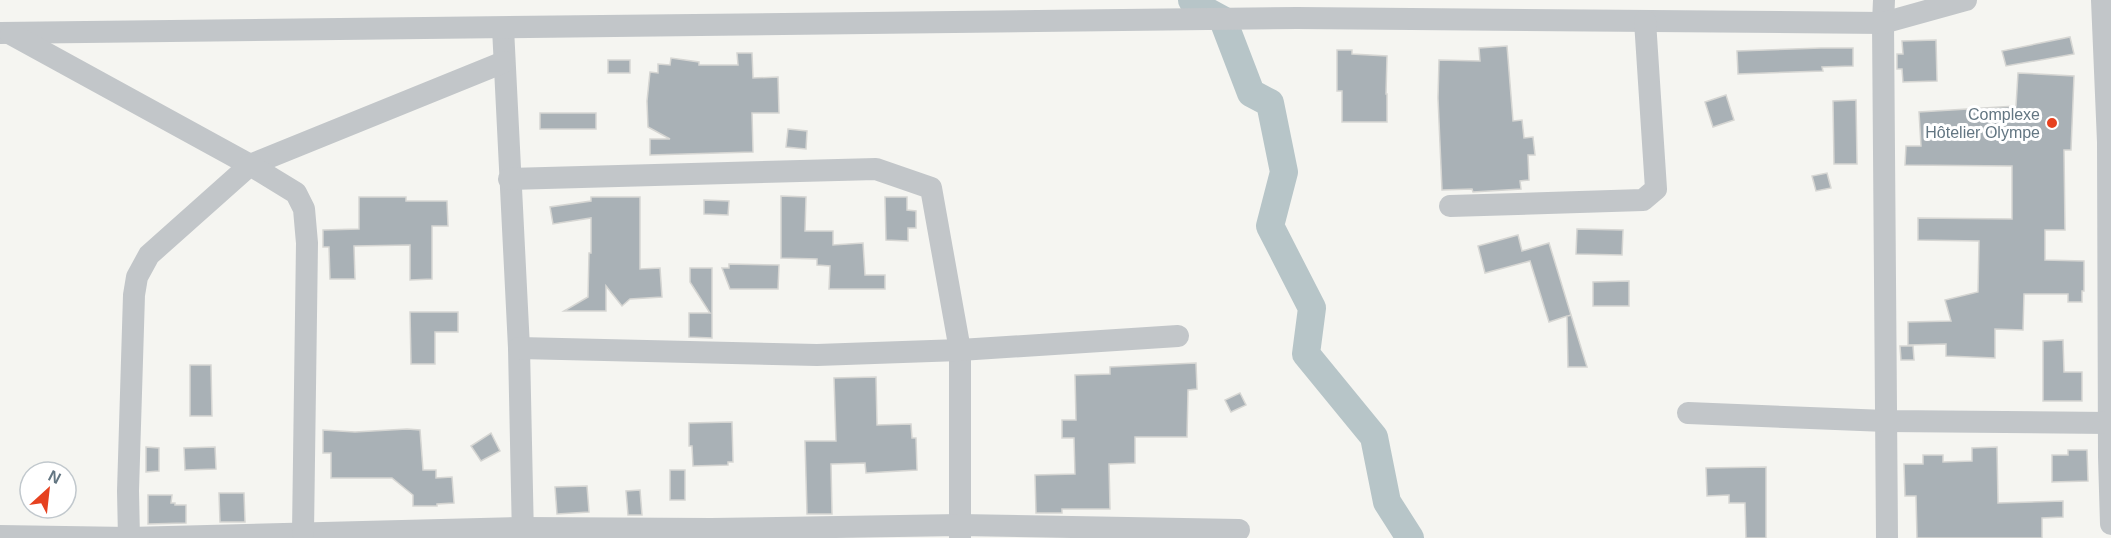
<svg xmlns="http://www.w3.org/2000/svg" width="2111" height="538" font-family="Helvetica,sans-serif">
<style>
.lines{fill:none;stroke-linecap:round;stroke-linejoin:round}
.river{stroke:#b7c5c8;stroke-width:28}
.building{fill:#a9b1b6;stroke:#d6d6d3;stroke-width:1.5}
.minor{stroke:#c2c6c9;stroke-width:22}
.poi-dot{fill:#e6411f;stroke:#fff;stroke-width:2}
.labels{text-anchor:middle;dominant-baseline:central;stroke-width:6;stroke-linejoin:round;paint-order:stroke}
.poi-label{font-size:16px;fill:#637682;stroke:#fff;text-anchor:end}
</style>
<rect width="100%" height="100%" fill="#f5f5f1"/>
<g class="lines">
<!-- river -->
<path class="river" d="M1192,0L1195,5L1223,20L1251,93L1270,103L1284,172L1270,226L1312,308L1306,354L1374,437L1387,502L1410,538"/>
</g>
<!-- building -->
<g class="building">
<path d="M2070,37L2074,54L2006,66L2002,51Z"/>
<path d="M1936,40L1937,81L1903,82L1902,69H1897V54H1903L1902,41Z"/>
<path d="M1507,46L1513,121L1522,120L1524,138L1533,137L1535,155H1528L1529,180L1520,181L1521,189L1473,192L1472,189L1442,190L1438,98L1439,60L1480,61L1479,48Z"/>
<path d="M1821,48H1853V66L1822,67L1823,71L1738,74L1737,51Z"/>
<path d="M1337,50H1352V54L1387,56L1386,94H1387V122H1342V91H1337Z"/>
<path d="M737,53H752L753,78L778,77L779,113H752L753,152L650,155V139H670L648,127L647,101L650,72L658,73V64L670,65L671,58L699,62V65H738Z"/>
<rect x="608" y="60" width="22" height="13"/>
<path d="M2018,73L2074,76L2071,150H2064L2065,230H2045V260L2084,261V291H2082V302H2068V294H2024L2023,330L1995,329V358L1946,356V344L1908,345V322L1951,321L1945,300L1978,292L1979,241L1918,240V218L2012,219V166L1905,165L1906,146H1921L1919,112L2016,106Z"/>
<path d="M1726,95L1734,120L1713,127L1705,102Z"/>
<path d="M1856,100L1857,164H1834L1833,101Z"/>
<rect x="540" y="113" width="56" height="16"/>
<path d="M788,129L807,131L806,149L786,147Z"/>
<path d="M1827,173L1831,188L1816,191L1812,176Z"/>
<path d="M781,196L806,197L805,231H833V245L863,243L865,275H885V289H829L830,266L817,265V259L781,258Z"/>
<path d="M359,197H406V201H447L448,226H432V279L410,280V245L354,246L355,279H330L329,247H323V230L359,229Z"/>
<path d="M591,197H640V269L660,268L662,297L630,299L622,306L606,286V311H564L588,297L589,253H591V218L553,224L550,207L591,201Z"/>
<path d="M885,197H907V210L916,211V228H908V241L886,240Z"/>
<path d="M704,200L729,201L728,215L704,214Z"/>
<path d="M1577,229L1623,230L1622,255L1576,254Z"/>
<path d="M1518,235L1522,251L1549,243L1571,315L1568,316L1571,315L1587,367H1568L1567,316L1549,322L1530,261L1485,273L1478,246Z"/>
<path d="M729,264L779,265L778,289H730L722,268H729Z"/>
<path d="M690,268H712V338L689,337V313H710L690,282Z"/>
<path d="M1629,281V306H1593V282Z"/>
<path d="M410,312H458V332H435V364H411Z"/>
<path d="M2063,340L2064,372H2082V401H2043V341Z"/>
<path d="M1900,346H1913L1914,360H1901Z"/>
<path d="M1196,363L1197,389L1188,390L1187,437H1135V463L1109,464L1110,509H1062V513H1036L1035,475L1075,474L1074,438H1062V420H1076L1075,375L1110,374V367Z"/>
<path d="M190,365H211L212,416H190Z"/>
<path d="M876,377L877,425L911,424L912,438H916L917,470L866,473L865,463L831,464L832,514H807L805,441H836L834,378Z"/>
<path d="M1240,393L1246,405L1231,412L1225,400Z"/>
<path d="M732,422L733,462H728V465L693,466L692,446H689V423Z"/>
<path d="M407,429L420,430L423,470H436V478L452,477L454,503L437,504V506H413V495L392,478H331V453H323V430L355,432Z"/>
<path d="M491,433L500,451L481,461L471,446Z"/>
<path d="M146,447L159,448V471L146,472Z"/>
<path d="M215,447L216,469L185,470L184,448Z"/>
<path d="M1997,447L1998,503L2063,501V517L2042,518V538H1917L1916,496H1905L1904,464H1923V455H1943V462L1972,461V448Z"/>
<path d="M2068,450H2087L2088,481L2052,482V455H2068Z"/>
<path d="M1766,467V538H1746L1745,503H1729V495L1707,496L1706,468Z"/>
<rect x="670" y="470" width="15" height="30"/>
<path d="M587,486L589,512L557,514L555,487Z"/>
<path d="M640,490L642,515H628L626,491Z"/>
<path d="M219,493H244L245,522H220Z"/>
<path d="M148,495H172L171,503H175V505H186V523L148,524Z"/>
</g>
<g class="lines">
<!-- minor -->
<g class="minor">
<path d="M1884,0L1883,23L1887,538"/>
<path d="M2102,0L2108,142L2109,457L2111,524"/>
<path d="M503,28L519,348L523,538"/>
<path d="M0,33L1297,18L1883,23L1966,0"/>
<path d="M11,34L250,165L504,62"/>
<path d="M509,179L876,169L931,188L960,350V538"/>
<path d="M1450,206L1643,200L1656,189L1645,21"/>
<path d="M519,348L817,355L960,350L1178,336"/>
<path d="M1688,413L1886,421L2109,423"/>
<path d="M0,536L129,538L522,528L711,529L960,525L1239,530"/>
<path d="M129,538L128,491L134,295L137,277L149,255L250,165L296,193L304,209L307,243L303,532"/>
</g>
</g>
<!-- markers -->
<circle class="poi-dot" cx="2052" cy="123" r="6"/>
<g class="labels">
<!-- poi labels -->
<g class="poi-label">
<text x="2040" y="114">Complexe<tspan x="2040" dy="18">Hôtelier Olympe</tspan></text>
</g>
</g>
<!-- north arrow -->
<g transform="translate(48 490) rotate(27)"><circle r="28" fill="#ffffff" stroke="#c1c8cd" stroke-width="1.5"/>
<path d="M0-4.5L10 22L0 15L-10 22Z" fill="#e6411f"/>
<text y="-9" font-size="16" font-weight="bold" text-anchor="middle" fill="#637682">N</text>
</g>
</svg>
